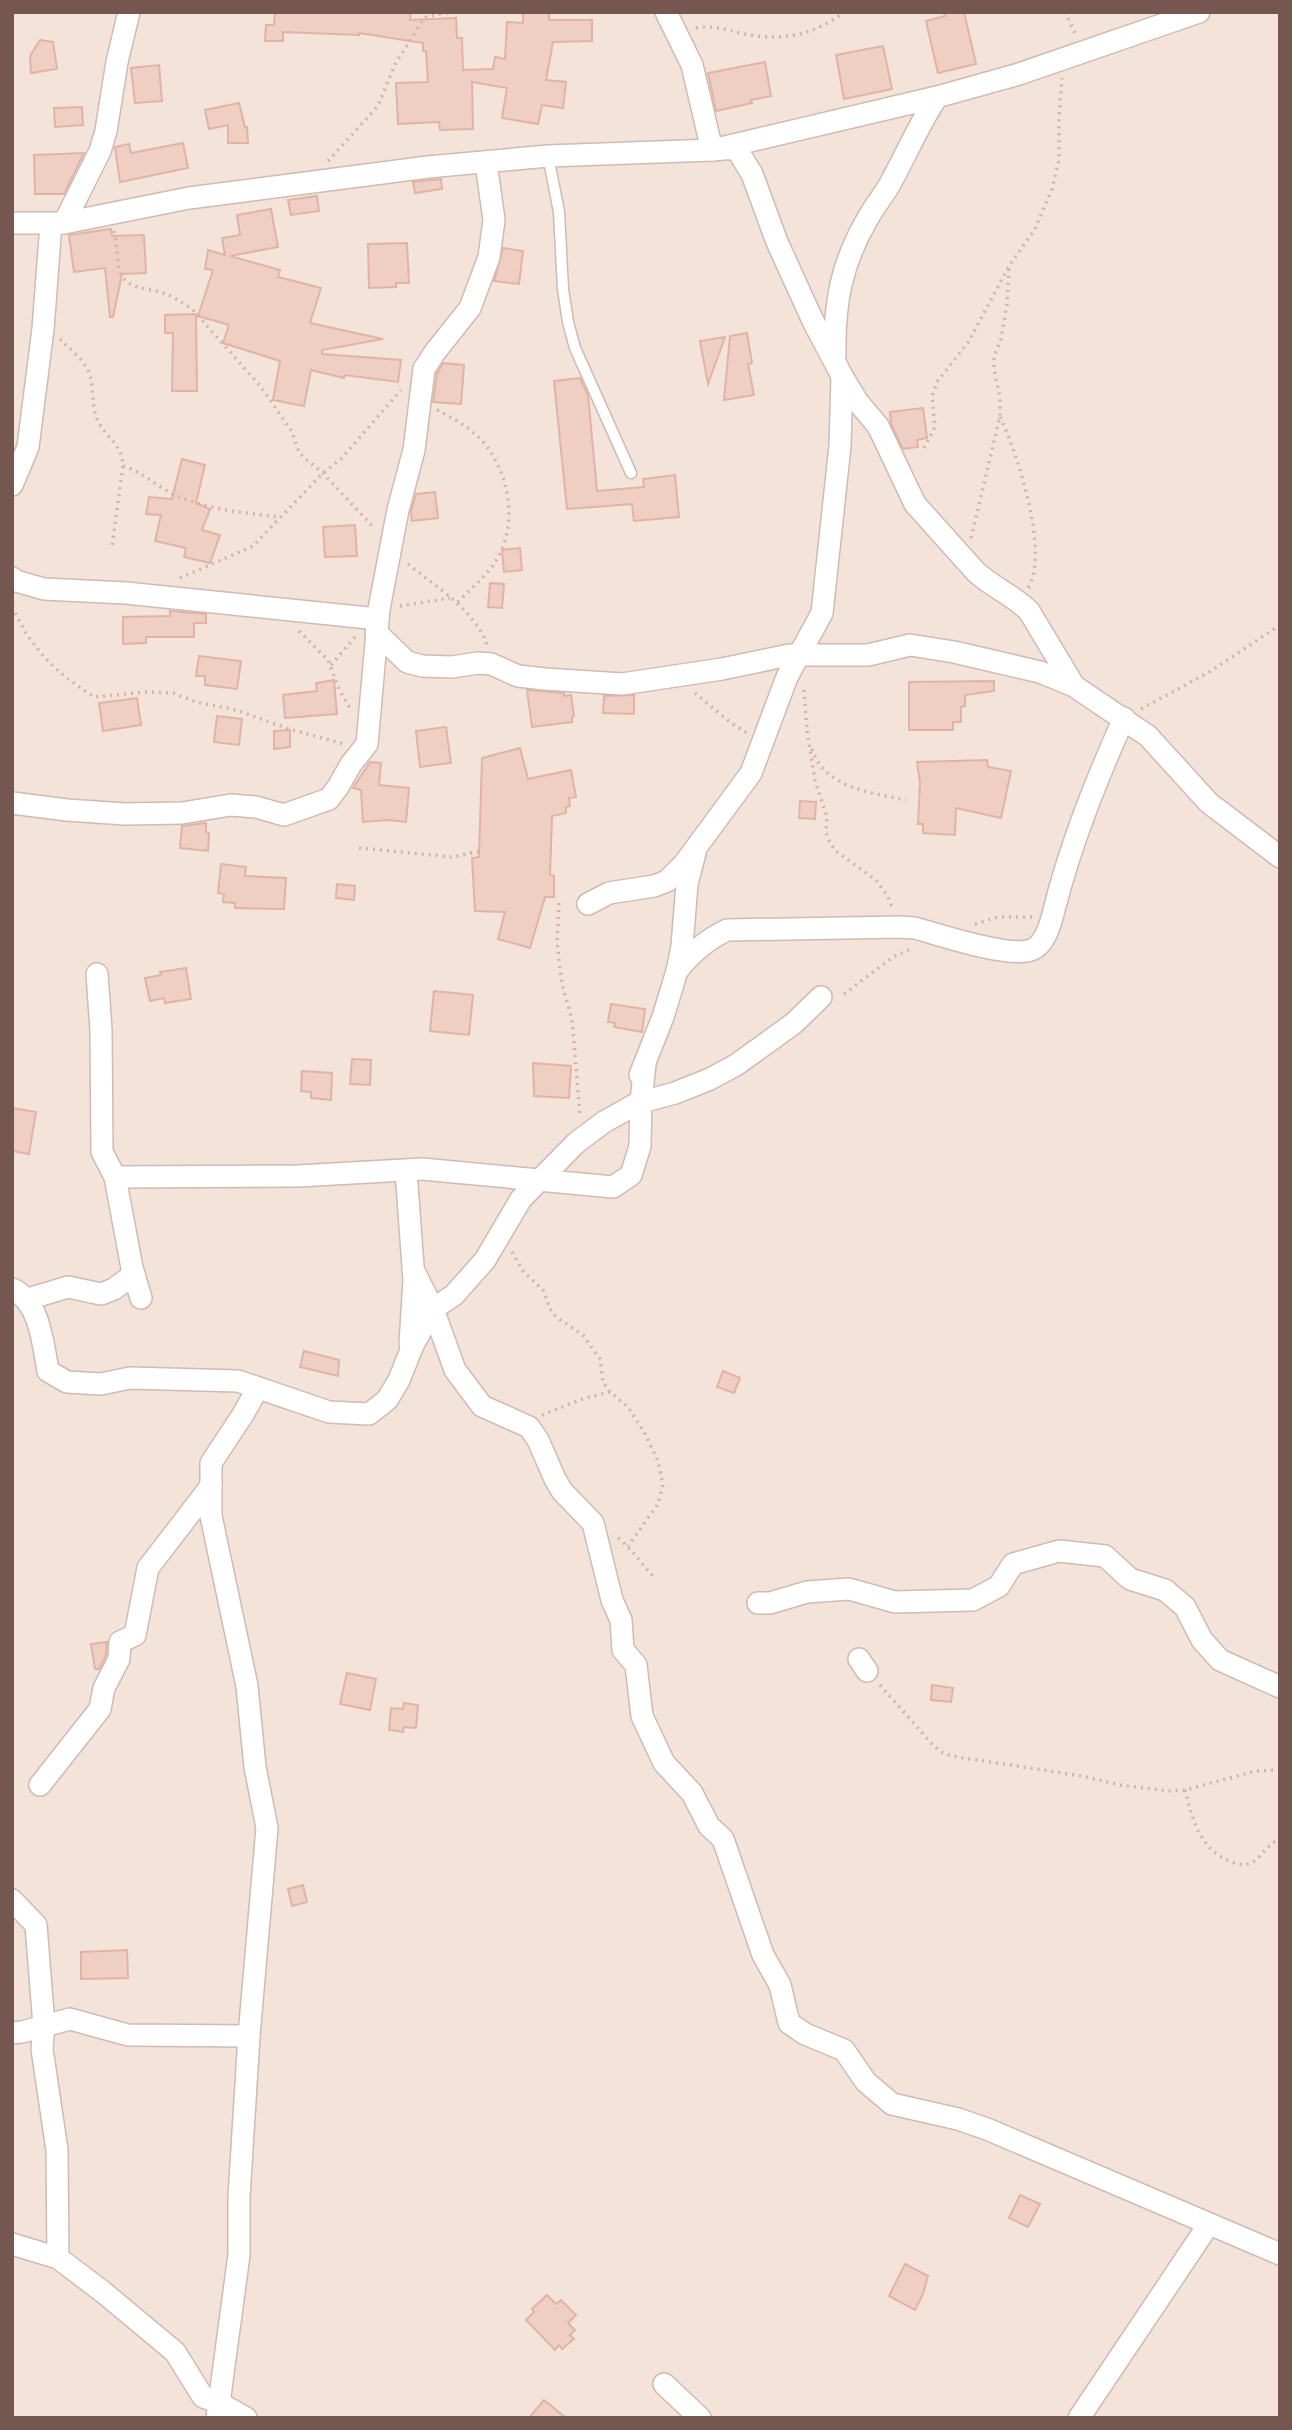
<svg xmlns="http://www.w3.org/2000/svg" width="1292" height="2430" font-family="'Roboto Condensed',sans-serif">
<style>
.residential{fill:#f3e3d9}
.building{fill:#efcfc4;stroke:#e1b3a5;stroke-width:2}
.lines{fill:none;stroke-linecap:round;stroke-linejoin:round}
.service-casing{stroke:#cfbbb3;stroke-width:13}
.minor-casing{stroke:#cfbbb3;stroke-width:24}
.path{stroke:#d4b2a6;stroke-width:3.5;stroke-dasharray:2 5;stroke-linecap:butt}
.service{stroke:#fff;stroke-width:10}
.minor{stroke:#fff;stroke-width:21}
</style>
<rect width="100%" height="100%" fill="#fbf2ea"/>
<!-- residential -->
<rect class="residential" x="12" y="12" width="1268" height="2406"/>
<!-- building -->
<g class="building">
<path d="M275,12H411L410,20L456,18L457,38H462L463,70L493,69L495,57L505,59L507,22L523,23V12H549V20H592V41L553,42L546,80L566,82L563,108L542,105L538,124L502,118L507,88L472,82L473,129L440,130L439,122L398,124L396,83L428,82L426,51H423V43L359,33V35L283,32V41H265L266,25H274Z"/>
<path d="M944,12H964L976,64L938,73L926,21L945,16Z"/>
<path d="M40,40L53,42L57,69L31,73L30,56Z"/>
<path d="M883,46L892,89L844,99L836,55Z"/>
<path d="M765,62L771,96L751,100L752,103L716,111L708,73Z"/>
<path d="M159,65L162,101L135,103L131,68Z"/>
<path d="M239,103L245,127H247L248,143H228V125L209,129L205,110Z"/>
<path d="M82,107L83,125L55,127L54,108Z"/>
<path d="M183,143L188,168L120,182L115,147L129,144L131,153Z"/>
<path d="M84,153L64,194H35L34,155Z"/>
<path d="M441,179L442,189L415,193L413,182Z"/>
<path d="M317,196L319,211L291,215L288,200Z"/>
<path d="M271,209L278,247L230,256L280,270L278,277L321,288L310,323L383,339L322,350V354L401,360L398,382L345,375L344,378L311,370L304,406L273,400L280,361L223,343L229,325L198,316L213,270L205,269L208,250L225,255L222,238L240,235L237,215Z"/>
<path d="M111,229L112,236L144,235L146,273L122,274L113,317H110L105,268L74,272L69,235Z"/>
<path d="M407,243L409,283H396V287L369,288L368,244Z"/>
<path d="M503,248L523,251L519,284L494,281Z"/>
<path d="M196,314L197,391H172L173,333H165V315Z"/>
<path d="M747,333L752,363L748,364L754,395L724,400L730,336Z"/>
<path d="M725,337L708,384L700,341Z"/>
<path d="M443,363L464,365L461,404L433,402L437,374Z"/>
<path d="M580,378L588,395L597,491L644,487L643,479L675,475L679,517L634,521L632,504L567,509L554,381Z"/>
<path d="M923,408L927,438L917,440L918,447L903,449L891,424L890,412Z"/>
<path d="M182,459L205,465L196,503L210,509L202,530L220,535L210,563L184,557L186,548L155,541L161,515L146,514L149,497L172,499Z"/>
<path d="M435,492L438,518L412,521L411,511L416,494Z"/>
<path d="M355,525L357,556L325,557L323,527Z"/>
<path d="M520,548L522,570L504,572L502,550Z"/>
<path d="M490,583L504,584L502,608L488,607Z"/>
<path d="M170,611L206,614V623H194V637H146V643L123,644V617L170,616Z"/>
<path d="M199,656L241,661L237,689L205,685V676H196Z"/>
<path d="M334,680L337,714L285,718L283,695L317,691L316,683Z"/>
<path d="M994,681V691L965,695V706L961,707V722H953V730H909V682Z"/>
<path d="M527,690L564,693V696L571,695L574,716L572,717V722L532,727Z"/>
<path d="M634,695V714L603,713L604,696Z"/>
<path d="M137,698L141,725L103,731L99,703Z"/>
<path d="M217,716L242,719L239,745L214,742Z"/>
<path d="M446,727L451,763L420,767L416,731Z"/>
<path d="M290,730V747L274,749V731Z"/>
<path d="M520,748L528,779L571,770L576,797L569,798L570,806L566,807V813L552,816L550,875L554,876V897H545L530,948L498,939L505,912L475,911L472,858L479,857L482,758Z"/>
<path d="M987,760L988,767L1011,771L1001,818L956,808L955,835L923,833V824H918L920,783L917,762Z"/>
<path d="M370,762L381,763L379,785L409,788L406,822L389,820L363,822L361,790L353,788Z"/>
<path d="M800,801L816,802L815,819L799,818Z"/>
<path d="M206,823V832L209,833L208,851L180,848L182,826Z"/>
<path d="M221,864L246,867L245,876L286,878L284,909L235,908V903L223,902L224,894L218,893Z"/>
<path d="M337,884L355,886L354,900L336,898Z"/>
<path d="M186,968L191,999L165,1003L164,998L150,1001L145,978L161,975L160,972Z"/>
<path d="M434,991L473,995L469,1035L430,1031Z"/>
<path d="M611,1004L645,1009L642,1032L614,1027L615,1023L608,1022Z"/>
<path d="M352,1059L371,1060L370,1085L350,1084Z"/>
<path d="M533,1063L571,1066L569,1098L534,1096Z"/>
<path d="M302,1071L332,1073L331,1100L311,1098V1092L301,1091Z"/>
<path d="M12,1108L36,1112L29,1154L12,1151Z"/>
<path d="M304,1351L339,1360L338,1376L300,1367Z"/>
<path d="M723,1371L740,1378L734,1393L717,1387Z"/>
<path d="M107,1642L106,1655L99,1669H95L91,1644Z"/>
<path d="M347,1673L376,1679L370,1710L340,1704Z"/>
<path d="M932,1685L953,1688L951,1702L931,1700Z"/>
<path d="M404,1703L418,1705L416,1728L404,1727L403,1732L389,1730L391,1708L403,1709Z"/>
<path d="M303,1885L307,1902L292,1906L288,1889Z"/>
<path d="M127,1950L128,1978L81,1979V1952Z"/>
<path d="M1020,2195L1040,2204L1028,2227L1009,2218Z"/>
<path d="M905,2264L928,2276L923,2294L915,2310L889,2296Z"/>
<path d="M547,2295L556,2304L561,2300L576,2315L568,2323L575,2330L570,2335L574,2339L562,2349L559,2345L555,2350L526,2320L534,2312L532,2309Z"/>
<path d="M544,2400L566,2418H529Z"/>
</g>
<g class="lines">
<!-- service casing -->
<g class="service-casing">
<path id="service" d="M548,156L559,212L563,289L568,322L575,348L631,473"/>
</g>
<!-- minor casing -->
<g class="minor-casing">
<g id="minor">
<path d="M666,12L692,65L712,150L736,148L752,174L777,242L813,321L842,376L857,401L878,426L915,504L976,572C992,587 1013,595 1029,611L1074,686L1148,736L1209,803L1280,857"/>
<path d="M12,223H64L189,198L428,167L548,156L712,150L937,97L1019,74L1199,12"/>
<path d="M64,223L100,151L106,131L117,62L129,12"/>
<path d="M835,356C834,303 841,264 868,218C875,205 885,194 891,182C907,153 919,124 937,97"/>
<path d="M12,485L28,447L43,329L51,224"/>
<path d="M12,578L16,581L44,589L126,593L378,619"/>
<path d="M376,632L407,662L422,666L452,667L478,663L491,664L518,676L545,679L622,684L722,669L789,655H868L910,645L954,652L1040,672L1074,686"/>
<path d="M12,803L67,810L125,814L182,813L231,805L256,807L284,815L329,799L338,787L351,764L367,744L379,609L398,510L414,450L424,369L435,352L470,308L489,257L494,220L486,163"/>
<path d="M588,904L609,893L654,886L667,881L684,864L751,773L787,677L822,613L840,446L842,376"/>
<path d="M677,971C691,953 706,940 727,930L899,927L915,928C940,935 1009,958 1031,950C1045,945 1051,923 1054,910C1071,843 1096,781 1124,718"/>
<path d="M97,974L101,1030L102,1152L115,1177L132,1268L141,1298"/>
<path d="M640,1075L663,1017L677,971L682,946L687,884L695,853"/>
<path d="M406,1171L414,1280L410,1344"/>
<path d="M115,1177L298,1176L422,1169L613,1187L631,1175L640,1146L641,1102L645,1064"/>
<path d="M413,1269L433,1309L455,1370L482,1406L529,1427L538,1440L555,1479L562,1491L593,1523L612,1600L621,1620L623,1650L636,1665L642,1716L664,1763L692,1793L709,1826L723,1839L763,1955L780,1985L789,2023L805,2034L844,2050L866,2082L892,2104L958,2119L987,2129L1280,2254"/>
<path d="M12,1289C40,1301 43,1344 48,1371L67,1382L101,1384L130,1378L238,1381L329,1412L369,1414L387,1400L399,1380L413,1345L433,1309L454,1295L485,1260L521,1199L576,1143L604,1122L638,1103L675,1093L710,1079L736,1065L793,1024L821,997"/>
<path d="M28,1299L68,1287L101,1294L114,1289L134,1274"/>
<path d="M758,1603H770L807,1592L849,1589L895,1602L973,1600L999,1586L1013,1564L1059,1551L1105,1556L1130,1579L1165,1590L1185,1607L1202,1640L1220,1660L1280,1687"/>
<path d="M859,1659L867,1671"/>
<path d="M40,1785L100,1709L104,1688L119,1659L120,1642L135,1635L148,1568L211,1486"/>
<path d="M12,1900L36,1925L44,2026L42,2049L57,2150L58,2258"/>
<path d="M12,2033L22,2032L70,2019L128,2035L249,2036L239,2197V2255L217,2418"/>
<path d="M249,2036L267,1828L255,1767L247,1686L211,1516V1463L242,1416L258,1388"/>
<path d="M12,2244L58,2258L103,2292L175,2352L203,2397L219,2403L246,2418"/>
<path d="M664,2384L700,2418"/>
<path d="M1079,2418L1209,2224"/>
</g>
</g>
<!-- path -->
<g class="path">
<path d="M1065,12L1076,35"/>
<path d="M696,28C714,24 732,32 750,35C786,41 815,34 844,12"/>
<path d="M328,161L378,106L394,66L421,23L426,17L450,12"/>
<path d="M114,231C118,244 116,262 121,274C128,289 147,288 160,292C173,296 183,303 194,311L261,387L292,432L299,452L303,457L323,473L374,528"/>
<path d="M60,339C72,351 87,362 91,379C94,393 91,409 99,423C108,440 121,443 123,465L112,547"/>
<path d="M437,410C455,419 476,431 488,448C513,484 518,534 490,569C480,582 467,592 456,604"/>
<path d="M1000,417C1017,452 1050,553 1028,588"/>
<path d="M924,448L935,427L932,396L937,382L969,341L1009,266L1035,229L1052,189L1059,160V117L1062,78"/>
<path d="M123,466C143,472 157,487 175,495C208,510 246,513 281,517"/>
<path d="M971,538L1000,416V398L994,369V356L1001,339L1007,305L1009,268"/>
<path d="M408,564C435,586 475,610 487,645"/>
<path d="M180,578L253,546L323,473L341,459L401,390"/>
<path d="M400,606L450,598"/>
<path d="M12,607L27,635L44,657L65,677L94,697L147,692L173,693L196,702L236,710L289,729L344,744"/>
<path d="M299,631L328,660L339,689L350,708"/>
<path d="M331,665L355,637"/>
<path d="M804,690L807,731"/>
<path d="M695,693L731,723L747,733"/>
<path d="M1141,709L1211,671L1280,625"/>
<path d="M807,731L815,781L827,817L826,832L830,843L837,852L876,880L887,895L893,909"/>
<path d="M812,749C824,788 872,793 906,800"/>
<path d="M359,848L453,857L480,851"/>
<path d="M559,903L557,941L559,960L562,984L572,1020L580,1115"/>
<path d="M975,924L998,917H1033"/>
<path d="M844,994L893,957L913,948"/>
<path d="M512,1252L523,1271L543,1290L550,1309L556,1317L583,1335L600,1359L603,1382L610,1392L628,1407L644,1432L658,1461L663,1485L658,1504L628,1546"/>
<path d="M542,1415L585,1398L610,1392"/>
<path d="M618,1538C632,1549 641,1564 654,1577"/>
<path d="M880,1685L932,1744L941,1752L951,1756L1082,1776L1120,1785L1168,1791L1185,1790L1256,1771L1280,1770"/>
<path d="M1185,1790C1192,1818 1200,1850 1230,1861C1236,1864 1244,1866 1251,1863C1263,1857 1265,1845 1280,1839"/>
</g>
<!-- service -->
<use href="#service" class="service"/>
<!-- minor -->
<use href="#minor" class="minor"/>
</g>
<!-- border -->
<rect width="1292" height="2430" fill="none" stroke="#75574f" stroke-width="28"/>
</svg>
